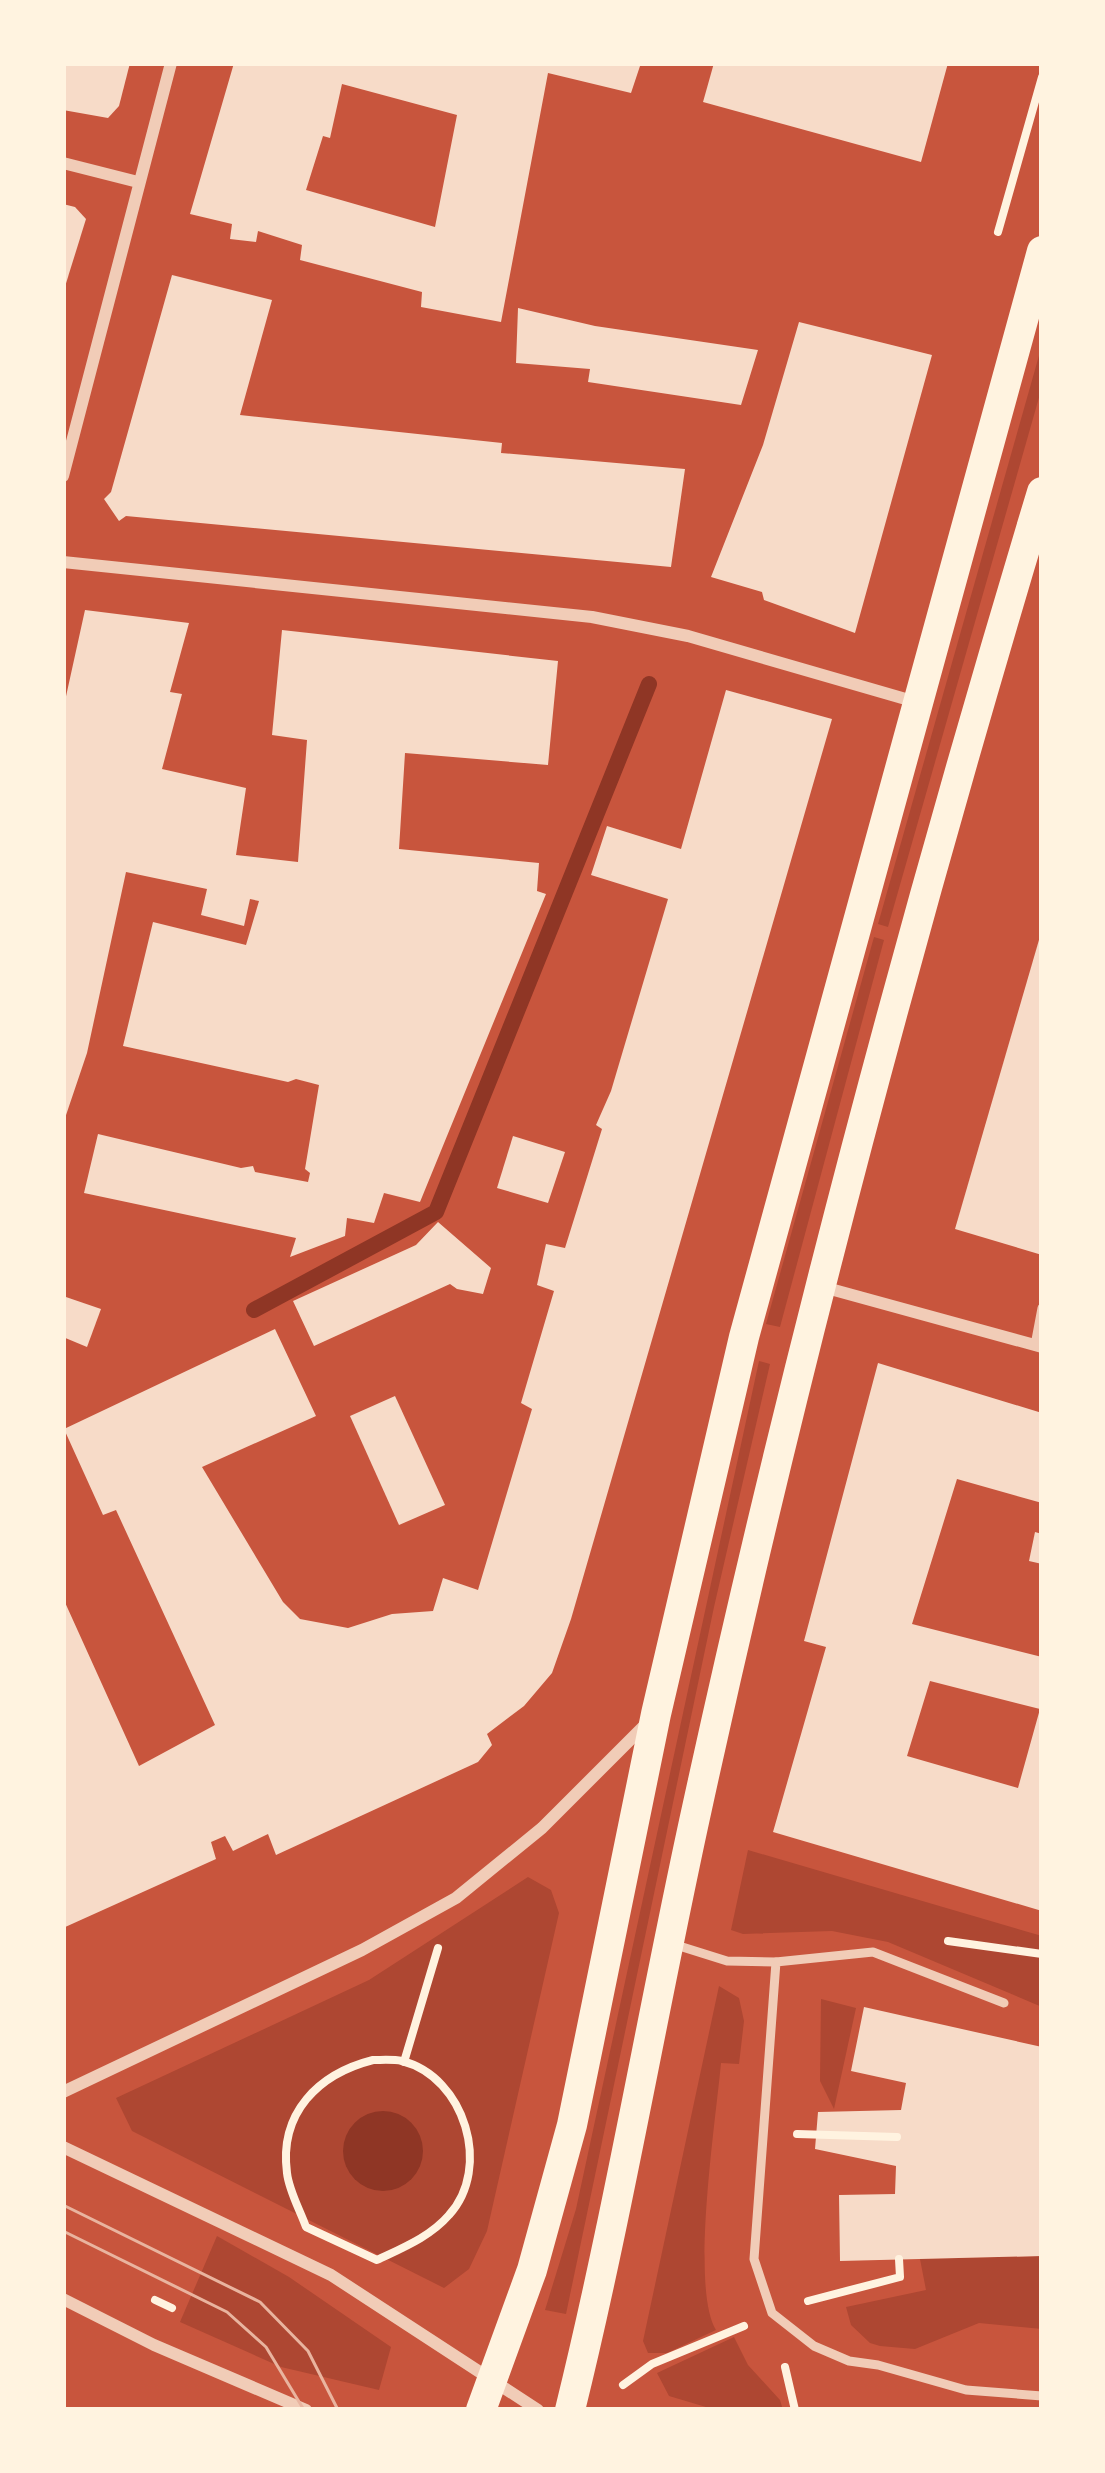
<svg xmlns="http://www.w3.org/2000/svg" width="1105" height="2473" font-family="'Roboto Condensed',sans-serif">
<style>
.green{fill:#ae4732}
.water{fill:#8f3625}
.lines{fill:none;stroke-linecap:round;stroke-linejoin:round}
.stream{stroke:#8f3625;stroke-width:16}
.building{fill:#f7dbc8;fill-rule:evenodd}
.path{stroke:#fff3e0;stroke-width:8}
.service{stroke:#f1ccb7;stroke-width:9}
.minor{stroke:#f1ccb7;stroke-width:12}
.primary{stroke:#fff3e0;stroke-width:30}
.tram{stroke:#e9b49f;stroke-width:3}
</style>
<rect width="100%" height="100%" fill="#c8553d"/>
<!-- green -->
<g class="green">
<path d="M1042,345V387L888,927L878,924Z"/>
<path d="M874,937L884,940L780,1327L766,1324Z"/>
<path d="M759,1361L770,1364L714,1607L566,2314L545,2310L576,2209Z"/>
<path d="M748,1850L1042,1936V2007L888,1942L832,1931L743,1934L731,1930Z"/>
<path d="M528,1877L551,1890L559,1913L487,2231L469,2269L444,2288L132,2131L116,2098L369,1980Z"/>
<path d="M719,1986L739,1998L744,2021L739,2064L721,2063C716,2120 690,2288 716,2330L667,2353H648L643,2341Z"/>
<path d="M821,1999L856,2008L834,2109L820,2081Z"/>
<path d="M217,2236L289,2277L391,2347L379,2390L281,2367L180,2322Z"/>
<path d="M1042,2256V2329L979,2323L915,2349L880,2346L870,2343L851,2325L846,2307L926,2290L920,2259Z"/>
<path d="M734,2337L748,2365L780,2400L783,2410H716L669,2396L657,2373Z"/>
</g>
<!-- water -->
<circle class="water" cx="383" cy="2151" r="40"/>
<g class="lines">
<!-- stream -->
<path class="stream" d="M254,1310L436,1212L649,684"/>
</g>
<!-- building -->
<g class="building">
<path d="M63,63H130L119,106L108,118L63,110Z"/>
<path d="M234,63H641L631,93L548,73L501,322L421,307L422,292L300,260L302,245L258,231L256,242L230,239L232,224L190,214ZM342,84L457,115L435,227L306,190L323,136L330,138Z"/>
<path d="M714,63H948L921,162L703,102Z"/>
<path d="M63,204L75,207L86,219L63,293Z"/>
<path d="M172,275L272,300L240,415L502,443L501,453L685,469L671,567L126,516L119,521L104,499L111,492Z"/>
<path d="M518,308L595,326L758,350L741,405L588,382L590,369L516,363Z"/>
<path d="M799,322L932,355L855,633L764,600L762,592L711,577L763,445Z"/>
<path d="M85,610L189,623L170,692L182,694L162,769L246,788L236,855L298,862L307,740L272,735L282,630L558,661L548,765L405,753L399,849L539,863L537,891L546,894L420,1202L384,1193L374,1223L347,1218L345,1236L290,1257L296,1238L84,1193L98,1134L241,1168L253,1166L255,1172L308,1182L310,1173L305,1169L319,1085L296,1079L288,1082L123,1046L153,922L246,945L259,901L250,899L244,926L201,915L207,889L126,872L87,1053L63,1124V710Z"/>
<path d="M726,690L832,719L571,1619L552,1673L524,1706L487,1734L492,1745L478,1762L276,1855L268,1834L233,1851L225,1836L211,1842L216,1859L63,1928V1598L139,1766L215,1725L116,1510L103,1515L64,1429L275,1329L316,1416L202,1467L283,1602L300,1619L348,1628L392,1614L433,1611L443,1578L478,1590L532,1409L521,1403L554,1291L537,1285L546,1244L565,1248L602,1129L596,1125L611,1091L668,899L591,875L607,826L681,849Z"/>
<path d="M1041,933H1042V1255L955,1229Z"/>
<path d="M513,1136L565,1152L548,1203L497,1188Z"/>
<path d="M438,1222L491,1268L483,1294L457,1289L450,1284L314,1346L293,1301L416,1245Z"/>
<path d="M63,1296L101,1309L87,1347L63,1337Z"/>
<path d="M878,1363L1042,1413V1503L957,1479L912,1624L1042,1657V1911L773,1832L826,1647L804,1641ZM930,1681L1040,1709L1018,1788L907,1756Z"/>
<path d="M395,1396L445,1505L399,1525L350,1416Z"/>
<path d="M1035,1532L1042,1534V1564L1029,1561Z"/>
<path d="M864,2007L1042,2047V2256L840,2261L839,2195L895,2194L896,2166L815,2149L818,2112L901,2110L906,2083L851,2071Z"/>
</g>
<g class="lines">
<!-- path -->
<g class="path">
<path d="M998,232L1042,77"/>
<path d="M948,1941L1042,1954"/>
<path d="M373,2060C382,2060 393,2059 402,2061C465,2077 492,2168 449,2215C430,2237 402,2248 377,2260L306,2227C300,2210 289,2191 287,2173C279,2113 318,2074 373,2060Z"/>
<path d="M404,2062L438,1948"/>
<path d="M797,2134L897,2137"/>
<path d="M155,2300L172,2308"/>
<path d="M808,2301L900,2277L899,2259"/>
<path d="M785,2367L795,2410"/>
<path d="M623,2385L652,2364L744,2326"/>
</g>
<!-- service -->
<g class="service">
<path d="M1035,1345L1042,1308"/>
<path d="M676,1945L727,1961L776,1962"/>
<path d="M1004,2003L873,1952L776,1962L754,2259L772,2313L814,2346L849,2361L878,2365L966,2390L1042,2396"/>
</g>
<!-- minor -->
<g class="minor">
<path d="M63,163L138,182"/>
<path d="M63,476L171,63"/>
<path d="M63,562L592,617L688,636L916,702"/>
<path d="M823,1287L1042,1347"/>
<path d="M63,2092L362,1950L456,1898L542,1828L645,1725"/>
<path d="M63,2147L331,2275L538,2410"/>
<path d="M63,2299L154,2345L306,2410"/>
</g>
<!-- primary -->
<g class="primary">
<path d="M481,2410L532,2270L572,2125L656,1714L744,1337L1042,251"/>
<path d="M570,2410C619,2211 653,2008 697,1808C794,1364 911,926 1042,492"/>
</g>
<!-- tram -->
<g class="tram">
<path d="M63,2205L260,2302L308,2351L338,2410"/>
<path d="M63,2231L227,2312L266,2347L304,2410"/>
</g>
</g>
<!-- border -->
<rect width="1105" height="2473" fill="none" stroke="#fff3e0" stroke-width="132"/>
</svg>
